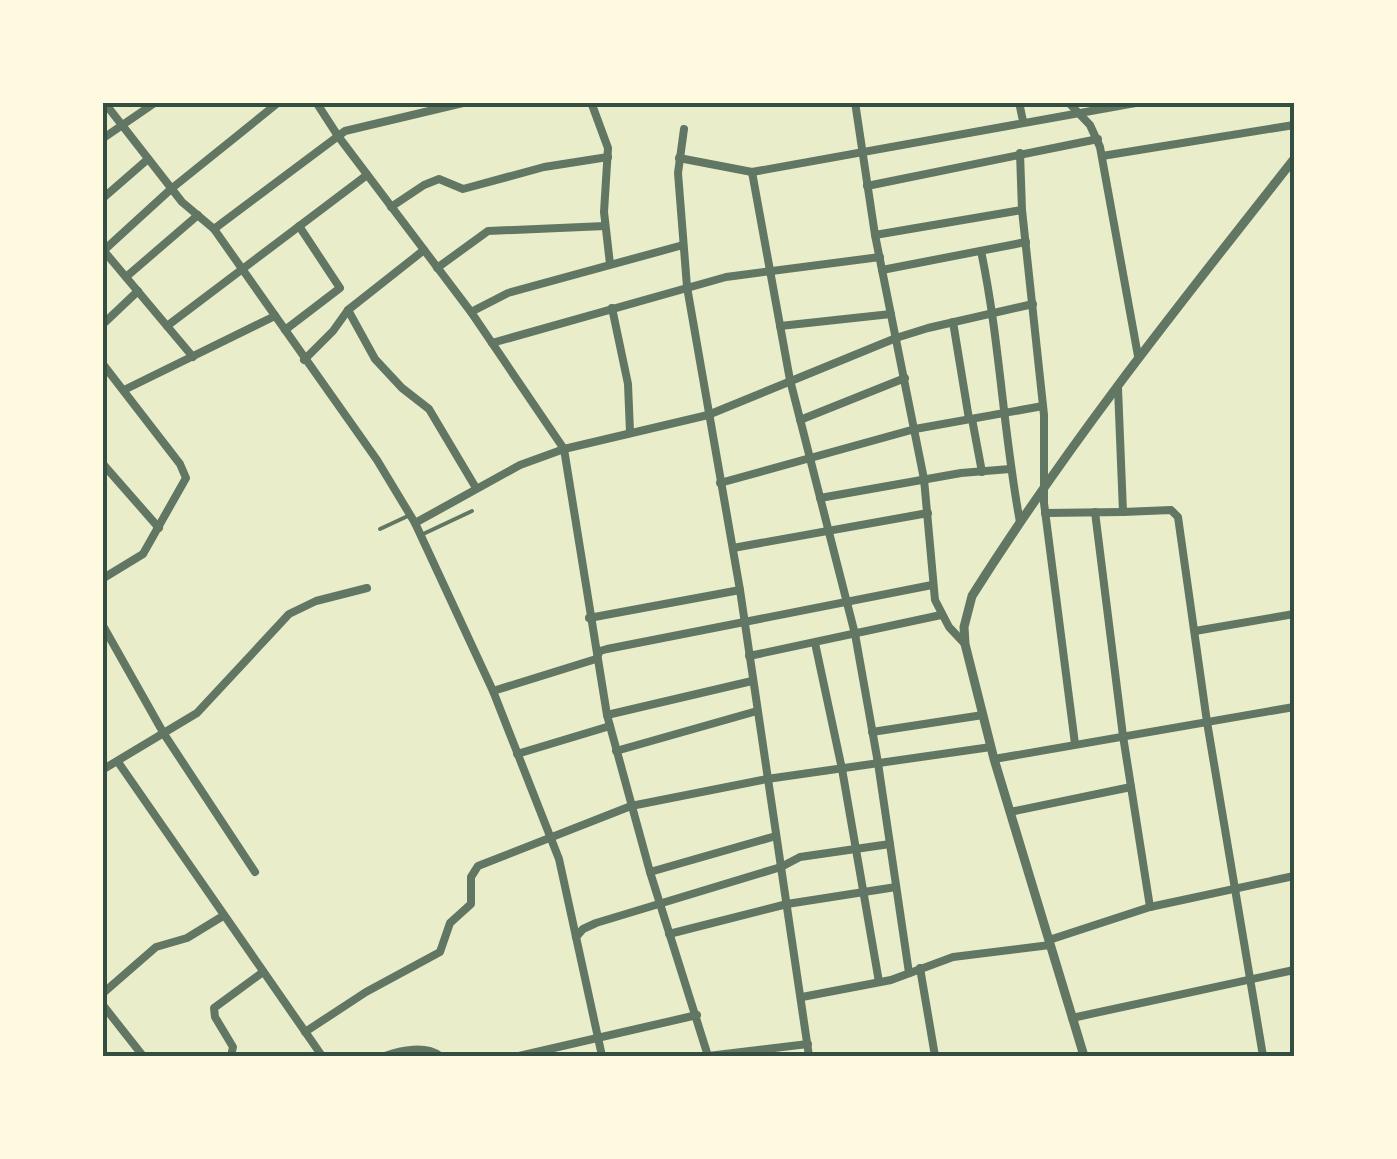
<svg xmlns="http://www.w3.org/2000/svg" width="1397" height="1159" font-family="'Asap Condensed',sans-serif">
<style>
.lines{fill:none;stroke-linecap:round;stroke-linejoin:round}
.service{stroke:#617663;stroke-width:4}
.minor{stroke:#617663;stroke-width:8}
.tertiary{stroke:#617663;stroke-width:9}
.neatline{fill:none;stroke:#344e41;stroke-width:4}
</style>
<rect width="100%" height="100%" fill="#e9edc9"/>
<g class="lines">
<!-- service -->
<g class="service">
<path d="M380,529L410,515"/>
<path d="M421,535L472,511"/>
</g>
<!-- minor -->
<g class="minor">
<path d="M104,102L182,202L214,229L377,460L415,523L493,691L559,859L602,1056"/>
<path d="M316,102L338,136L471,312L564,449L607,715L650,872L708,1056"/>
<path d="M591,102L608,148L604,212L610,264"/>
<path d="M855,102L875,235L924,479L935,600L949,627L965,644"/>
<path d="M1019,102L1023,121"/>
<path d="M1068,102L1090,125L1100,147L1138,356"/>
<path d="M684,129L678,173L687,287L740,590L809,1056"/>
<path d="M102,139L156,102"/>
<path d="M1020,153L1022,210L1044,415V503L1075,744"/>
<path d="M1102,156L1294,125"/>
<path d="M679,158L752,172L1141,102"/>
<path d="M752,172L790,380L855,634L878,763L909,973"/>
<path d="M867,186L1098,139"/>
<path d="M102,199L148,159"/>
<path d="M391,207L424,185L439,179L463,189L544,167L608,157"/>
<path d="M214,229L345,131L467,102"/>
<path d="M875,235L1022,210"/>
<path d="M104,251L193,357"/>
<path d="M981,251C1000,341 1003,432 1020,522"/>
<path d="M102,252L171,189L279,102"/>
<path d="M437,268L488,231L605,226"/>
<path d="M882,270L1026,242"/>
<path d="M126,277L198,215"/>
<path d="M612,308L628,384L630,432"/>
<path d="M348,310L375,359L402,388L429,409L476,488"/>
<path d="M471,312L508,293L683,245"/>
<path d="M953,322L969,419"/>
<path d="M102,325L138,291"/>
<path d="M167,326L367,175"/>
<path d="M780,326L891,314"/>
<path d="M285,330L340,288L299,226"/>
<path d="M492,343L726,277L880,257"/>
<path d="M304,360L333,331L348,310L424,250"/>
<path d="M102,363L180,464L186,478L143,554L102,579"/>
<path d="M1118,388L1123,512L1171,510L1178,517L1207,722L1263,1056"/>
<path d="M124,390L275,316"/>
<path d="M972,419L982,472"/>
<path d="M800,420L905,378"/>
<path d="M102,463L159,528"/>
<path d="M720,483L915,429L1043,406"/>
<path d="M820,498L961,473L1010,469"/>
<path d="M1095,512L1123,736L1150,907"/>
<path d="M1045,513L1123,512"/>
<path d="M415,523L520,465L564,449L708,415L896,338L928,328L1033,304"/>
<path d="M733,548L928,513"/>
<path d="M589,618L740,590"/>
<path d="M102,624L164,734L255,872"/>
<path d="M1195,631L1294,614"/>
<path d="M815,643L842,769L879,982"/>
<path d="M749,656L941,615"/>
<path d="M493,691L596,659L600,651L607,649L932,585"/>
<path d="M607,715L752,681"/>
<path d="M872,732L983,715"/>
<path d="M616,751L757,711"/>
<path d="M517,754L610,726"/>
<path d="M994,759L1294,707"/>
<path d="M118,762L322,1056"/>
<path d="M102,770L197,713L289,614L316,601L367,588"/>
<path d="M1010,812L1131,787"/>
<path d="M650,872L776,836"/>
<path d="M669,934L787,904L896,887"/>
<path d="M576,937L583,929L596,923L781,867L800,857L890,844"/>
<path d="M1049,940L1150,907L1294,876"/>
<path d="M920,968L935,1056"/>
<path d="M102,994L156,947L187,938L223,916"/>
<path d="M802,997L891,980L953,957L1050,945"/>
<path d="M102,1004L143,1056"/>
<path d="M1072,1018L1294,970"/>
<path d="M305,1032L366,992L440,952L450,923L471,904V877L478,866L631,806L767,779L991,747"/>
<path d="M231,1056L233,1047L215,1017L214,1008L263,972"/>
<path d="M385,1056C401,1050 426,1045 440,1056"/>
<path d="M519,1056L697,1015"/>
<path d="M708,1056L808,1044"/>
</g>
<!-- tertiary -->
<path class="tertiary" d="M1084,1056L994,759L965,644L964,627L972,596C1069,442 1182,301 1294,159"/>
</g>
<!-- border -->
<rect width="1397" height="1159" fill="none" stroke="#fefae0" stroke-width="210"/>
<rect x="105" y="105" width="1187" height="949" class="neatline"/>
</svg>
